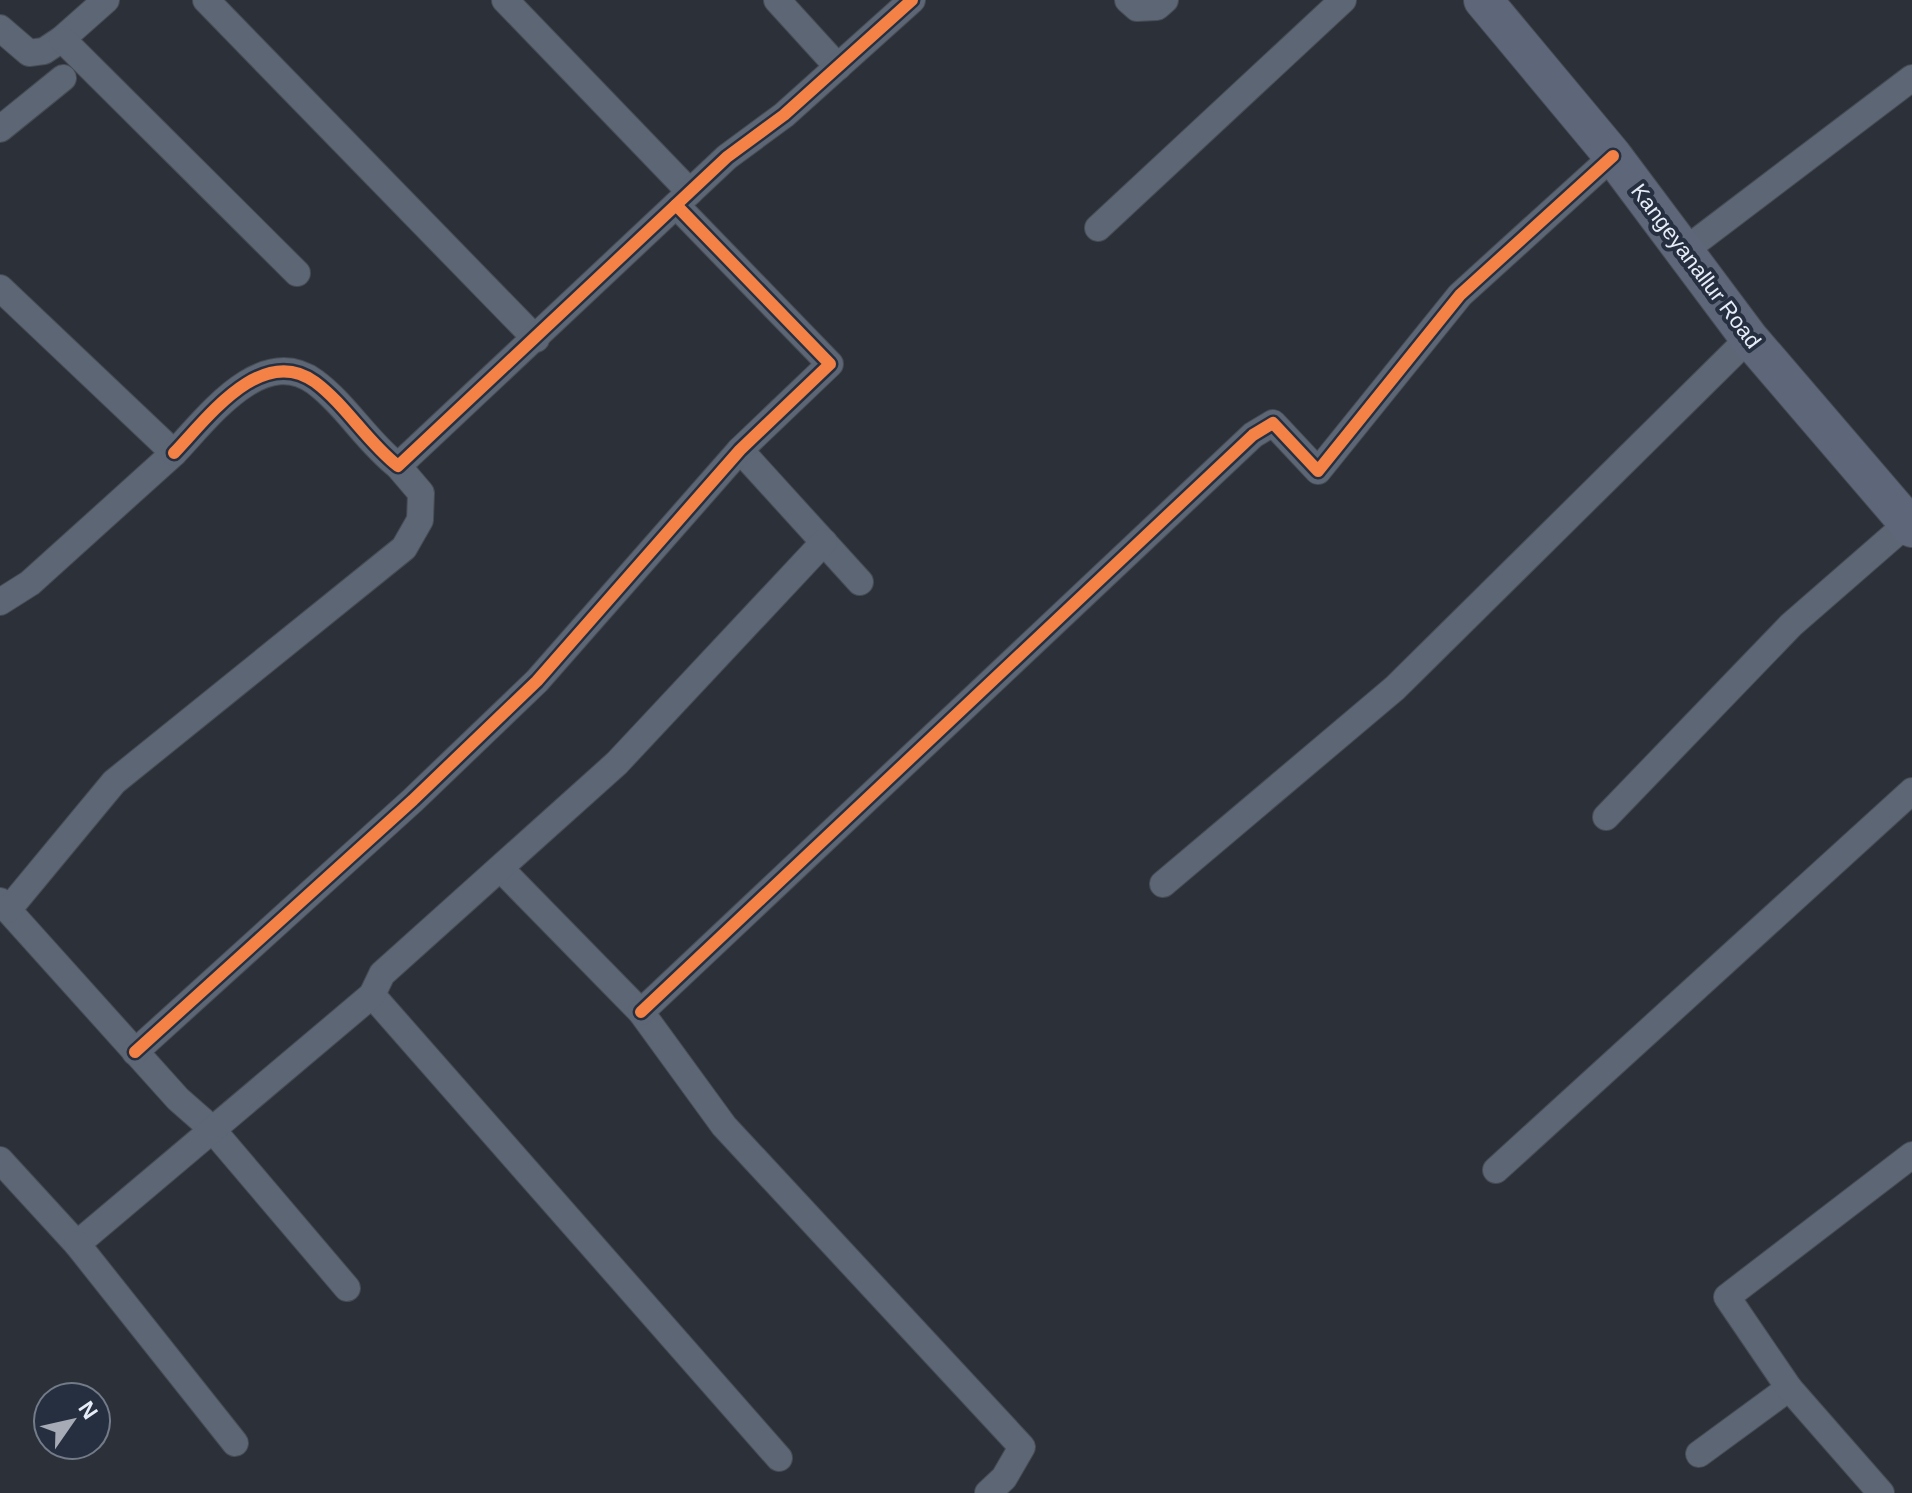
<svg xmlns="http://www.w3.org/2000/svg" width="1912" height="1493" font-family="Arial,sans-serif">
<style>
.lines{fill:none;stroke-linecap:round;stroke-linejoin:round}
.street-casing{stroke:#474b53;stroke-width:28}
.secondary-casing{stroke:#474b53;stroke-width:40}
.street{stroke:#5c6675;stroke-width:26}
.secondary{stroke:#5e677a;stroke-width:38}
.cycleway-casing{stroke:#262f3f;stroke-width:17}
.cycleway{stroke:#f48246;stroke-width:12}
.labels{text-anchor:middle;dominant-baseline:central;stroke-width:8;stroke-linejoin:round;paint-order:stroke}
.street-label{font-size:22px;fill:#e7edf8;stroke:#262f3f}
</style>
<rect width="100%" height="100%" fill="#2c3039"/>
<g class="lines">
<!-- street casing -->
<g class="street-casing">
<g id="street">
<path d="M206,0L536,339"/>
<path d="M505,0L690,192"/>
<path d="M777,0L838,67"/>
<path d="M1128,0L1137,8L1157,7L1165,0"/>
<path d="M0,28L29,53L44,51L62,39L106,0"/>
<path d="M62,39L297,273"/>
<path d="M0,129L63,78"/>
<path d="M1098,228L1343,0"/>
<path d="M1684,251L1912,78"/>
<path d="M0,288L174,453L30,583L0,602"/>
<path d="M740,450L860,582"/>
<path d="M174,453C206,420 261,343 315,382C346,405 367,442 398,466L727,157L784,115L912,0"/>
<path d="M1606,817L1791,625L1908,523"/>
<path d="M501,869L641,1012L724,1126L1022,1447L1004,1478L988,1493"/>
<path d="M1163,884L1395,688L1749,338"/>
<path d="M0,901L178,1099L211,1128L347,1288"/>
<path d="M8,910L114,782L404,548L420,520L421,493L398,466"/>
<path d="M372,995L779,1458"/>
<path d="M641,1012L1253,435L1273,423L1318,471L1460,295L1613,156"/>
<path d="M135,1052L413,800L537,681L740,450L830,364L676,205"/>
<path d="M0,1160L77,1244L372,995L382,974L617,763L824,542"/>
<path d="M1496,1170L1912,791"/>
<path d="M77,1244L235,1443"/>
<path d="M1699,1454L1789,1388"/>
<path d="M1881,1493L1789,1388L1727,1297L1912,1155"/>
</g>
</g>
<!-- secondary casing -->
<g class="secondary-casing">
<path id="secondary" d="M1483,0L1613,156L1749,338L1912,528"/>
</g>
<!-- street -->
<use href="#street" class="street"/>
<!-- secondary -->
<use href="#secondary" class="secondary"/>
<!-- cycleway casing -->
<g class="cycleway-casing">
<g id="cycleway">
<path d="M174,453C206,420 261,343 315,382C346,405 367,442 398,466L727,157L784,115L912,0"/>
<path d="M641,1012L1253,435L1273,423L1318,471L1460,295L1613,156"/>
<path d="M135,1052L413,800L537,681L740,450L830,364L676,205"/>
</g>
</g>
<!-- cycleway -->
<use href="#cycleway" class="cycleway"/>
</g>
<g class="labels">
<!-- street labels -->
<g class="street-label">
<text transform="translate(1696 266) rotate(53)">Kangeyanallur Road</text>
</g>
</g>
<!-- north arrow -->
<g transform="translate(72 1421) rotate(56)"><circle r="38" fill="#262f3f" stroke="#737b89" stroke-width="2"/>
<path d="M0-6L14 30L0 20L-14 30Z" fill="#a6abb5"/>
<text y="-12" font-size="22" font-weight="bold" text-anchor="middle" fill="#e7edf8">N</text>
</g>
</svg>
